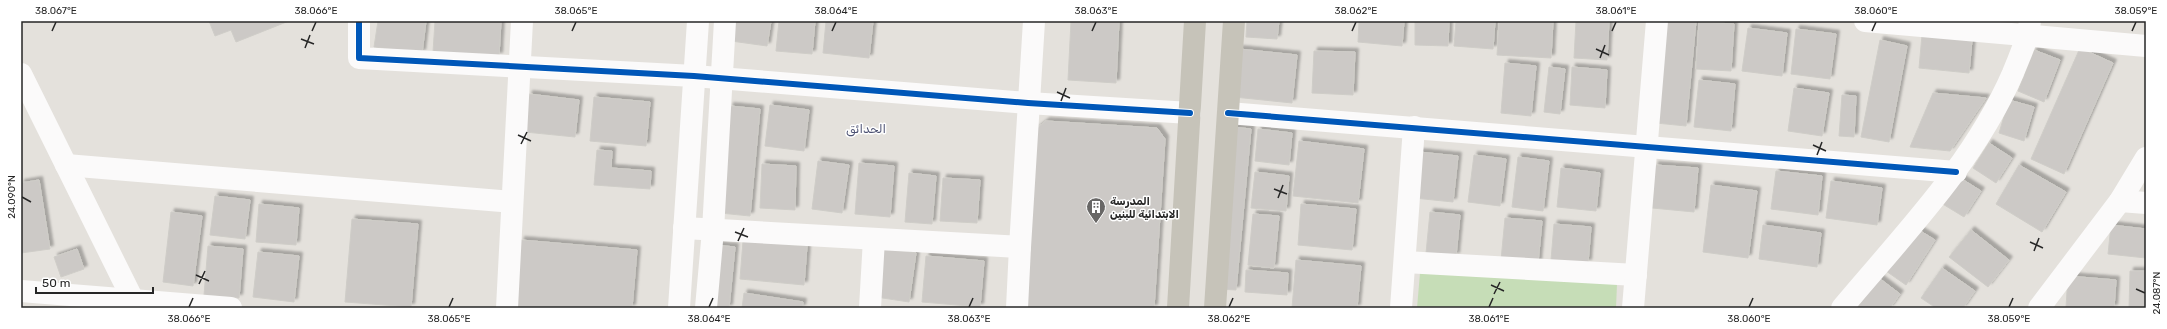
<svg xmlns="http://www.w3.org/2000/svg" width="2167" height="329" font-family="Rubik,Cairo,sans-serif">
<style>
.green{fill:#c6ddb7}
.building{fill:#ccc9c6;stroke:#cfcdc8;filter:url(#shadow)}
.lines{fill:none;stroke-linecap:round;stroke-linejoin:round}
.minor{stroke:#fbfafa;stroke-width:22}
.major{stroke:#c6c3b9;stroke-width:22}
.cycleway-casing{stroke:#fff;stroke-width:8}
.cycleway{stroke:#0057b8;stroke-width:6}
.ticks{fill:none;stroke:#262626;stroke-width:1.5}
.labels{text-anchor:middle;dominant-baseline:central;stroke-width:3;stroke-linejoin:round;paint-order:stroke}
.poi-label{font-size:11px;font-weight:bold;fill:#262626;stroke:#fff;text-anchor:start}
.neighbourhood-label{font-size:12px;fill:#4c5172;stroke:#fff}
.neatline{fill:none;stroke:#262626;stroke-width:1.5}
.ticks-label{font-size:10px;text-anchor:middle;fill:#262626}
</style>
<defs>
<filter id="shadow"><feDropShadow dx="3.5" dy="-3.5" stdDeviation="1" flood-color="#0004"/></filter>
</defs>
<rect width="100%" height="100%" fill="#e4e1dc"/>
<!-- green -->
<path class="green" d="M1420,273L1617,284L1616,308H1417Z"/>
<!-- building -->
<g class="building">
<path d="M209,21H289L236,42L231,30L215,36Z"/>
<path d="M378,21H426L422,53L374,47Z"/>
<path d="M435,21H501L499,56L433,52Z"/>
<path d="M733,21H771L767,46L731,41Z"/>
<path d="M779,21H815L812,54L776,51Z"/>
<path d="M826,21H873L869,58L823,53Z"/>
<path d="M1071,21H1119L1116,83L1068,80Z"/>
<path d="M1247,21H1279L1277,39L1246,37Z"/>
<path d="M1359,21H1404L1402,46L1358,42Z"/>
<path d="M1415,21H1449L1448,46L1415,45Z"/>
<path d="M1456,21H1495L1493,49L1454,46Z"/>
<path d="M1499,21H1553L1551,58L1497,55Z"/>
<path d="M1576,21H1609L1607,60L1574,58Z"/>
<path d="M1665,21H1696L1686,126L1656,123Z"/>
<path d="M1699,22L1734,24L1731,71L1696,69Z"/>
<path d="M1748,28L1787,33L1782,76L1742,71Z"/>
<path d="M1796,29L1836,34L1830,79L1791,74Z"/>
<path d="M1922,35L1972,40L1969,73L1919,68Z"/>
<path d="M1880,40L1907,46L1889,142L1861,137Z"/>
<path d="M2080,48L2113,63L2064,174L2031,159Z"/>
<path d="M1239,49L1297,55L1292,103L1234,97Z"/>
<path d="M2034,50L2060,60L2044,102L2018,91Z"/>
<path d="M1314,51L1355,52L1353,95L1312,93Z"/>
<path d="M1505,63L1536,66L1531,116L1501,113Z"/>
<path d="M1549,67L1565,69L1560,114L1544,112Z"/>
<path d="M1572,67L1607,70L1605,108L1570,105Z"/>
<path d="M1699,80L1735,84L1731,131L1694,127Z"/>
<path d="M1794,88L1829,93L1822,136L1788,131Z"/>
<path d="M1933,93L1986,98L1950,151L1910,147Z"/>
<path d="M529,94L579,100L575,137L525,132Z"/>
<path d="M1842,95L1856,96L1854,137L1839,136Z"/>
<path d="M594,97L650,102L646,146L590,141Z"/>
<path d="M2009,100L2034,107L2024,141L1999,133Z"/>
<path d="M770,105L809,110L804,151L765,146Z"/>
<path d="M730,106L760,109L750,216L720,213Z"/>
<path d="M1046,121L1157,128L1165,139L1154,308H1027L1036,129Z"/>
<path d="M1232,127L1251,129L1236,290L1217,289Z"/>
<path d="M1258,129L1292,133L1289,165L1255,161Z"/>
<path d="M1299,141L1364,149L1358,203L1293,196Z"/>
<path d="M1989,143L2012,158L1996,183L1973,168Z"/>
<path d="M597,150L612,151L611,168L651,171L650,189L594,185Z"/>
<path d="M1419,152L1458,156L1453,202L1414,198Z"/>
<path d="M1474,155L1506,159L1500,206L1468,202Z"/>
<path d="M1518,157L1549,161L1543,211L1512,207Z"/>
<path d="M818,161L849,165L842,213L812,209Z"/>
<path d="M859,163L894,166L890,217L855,214Z"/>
<path d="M762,164L796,166L795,210L760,208Z"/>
<path d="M1655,165L1698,168L1694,212L1652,208Z"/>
<path d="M2019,165L2066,192L2042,232L1996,204Z"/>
<path d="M1561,168L1600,173L1596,211L1557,207Z"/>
<path d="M1776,171L1822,176L1818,215L1771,209Z"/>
<path d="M1255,172L1289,176L1286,211L1251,208Z"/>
<path d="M909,173L936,176L932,224L905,222Z"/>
<path d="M1957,176L1981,191L1964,217L1941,203Z"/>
<path d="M943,178L980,180L977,223L940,221Z"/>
<path d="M39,180L50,249L21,253V183Z"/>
<path d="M1831,181L1882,188L1877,225L1826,218Z"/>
<path d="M1711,185L1757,191L1748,258L1703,252Z"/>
<path d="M215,196L250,200L245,239L210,235Z"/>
<path d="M259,204L299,208L296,245L256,242Z"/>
<path d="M1301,204L1356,209L1352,250L1298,245Z"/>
<path d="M171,212L202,216L193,286L163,282Z"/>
<path d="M1430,212L1460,215L1456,256L1426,253Z"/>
<path d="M1253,214L1279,216L1274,268L1248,265Z"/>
<path d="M1505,218L1542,221L1538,263L1501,260Z"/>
<path d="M352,219L418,224L411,307L345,302Z"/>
<path d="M1554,224L1591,227L1588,263L1551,260Z"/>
<path d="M1763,225L1821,233L1817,267L1759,259Z"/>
<path d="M2111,225L2146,229V258L2108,254Z"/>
<path d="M1914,227L1935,240L1906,285L1886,271Z"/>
<path d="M1971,230L2009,260L1988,287L1949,257Z"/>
<path d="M521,240L637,250L632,308H515Z"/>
<path d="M743,241L807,246L804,285L740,279Z"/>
<path d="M715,245L735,247L729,308H709Z"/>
<path d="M208,246L243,249L239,298L204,295Z"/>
<path d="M883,248L916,253L909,302L876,297Z"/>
<path d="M77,249L84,269L61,277L54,257Z"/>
<path d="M258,252L299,256L294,302L253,297Z"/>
<path d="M926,256L984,261L980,307L922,302Z"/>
<path d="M1296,260L1361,266L1357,308H1292Z"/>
<path d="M1942,268L1975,291L1963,308H1936L1921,298Z"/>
<path d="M1246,270L1288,273L1287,295L1245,292Z"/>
<path d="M2130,271H2146V308H2129Z"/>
<path d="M2068,276L2116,280L2114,308L2066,307Z"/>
<path d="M1879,278L1900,294L1890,308H1857Z"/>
<path d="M744,293L803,302L802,308H742Z"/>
</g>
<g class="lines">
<!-- minor -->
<g class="minor">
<path d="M359,21V58L694,76L1028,103L1190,113"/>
<path d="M1865,21L2146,46"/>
<path d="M21,74L133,300"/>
<path d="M1228,113L1956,172"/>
<path d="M66,165L512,202"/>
<path d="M2120,201L2146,203"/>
<path d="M684,228L1020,247L1017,308"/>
<path d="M1020,247L1034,21"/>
<path d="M1405,262L1636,275"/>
<path d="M21,291L231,308"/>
<path d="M507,308L522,21"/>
<path d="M679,308L698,21"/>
<path d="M706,308L713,230L725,21"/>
<path d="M870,308L874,239"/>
<path d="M1401,308L1414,127"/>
<path d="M1633,308L1657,21"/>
<path d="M1842,308C1904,234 1974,163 2013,73C2020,55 2028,40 2030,21"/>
<path d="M2039,308L2120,201L2146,158"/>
</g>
<!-- major -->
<g class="major">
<path d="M1178,308L1195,21"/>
<path d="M1215,308L1234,21"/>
</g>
<!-- cycleway casing -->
<g class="cycleway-casing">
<g id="cycleway">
<path d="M359,21V58L694,76L1028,103L1190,113"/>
<path d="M1228,113L1956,172"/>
</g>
</g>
<!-- cycleway -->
<use href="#cycleway" class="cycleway"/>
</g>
<!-- ticks -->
<path class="ticks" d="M52,31L56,22M312,31L316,22M572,31L576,22M832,31L836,22M1092,31L1096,22M1352,31L1356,22M1612,31L1616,22M1872,31L1876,22M2132,31L2136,22M301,39L314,44M305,48L310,35M1596,49L1609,55M1600,58L1605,45M1057,92L1070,98M1061,101L1066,88M518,135L531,141M521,144L527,132M1813,145L1826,151M1817,155L1822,142M1274,189L1287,194M22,197L31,202M1278,198L1283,185M735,232L748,237M738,241L744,228M2030,242L2043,248M2034,251L2039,238M196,275L209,281M199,284L205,271M1491,285L1504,291M2136,289L2145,293M1494,294L1500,282M189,307L193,298M449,307L453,298M709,307L713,298M969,307L973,298M1229,307L1233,298M1489,307L1493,298M1749,307L1753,298M2009,307L2013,298"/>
<!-- icons -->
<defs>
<g id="building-pin" transform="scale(1)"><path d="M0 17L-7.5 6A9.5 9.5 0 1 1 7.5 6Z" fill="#686766" stroke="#fff"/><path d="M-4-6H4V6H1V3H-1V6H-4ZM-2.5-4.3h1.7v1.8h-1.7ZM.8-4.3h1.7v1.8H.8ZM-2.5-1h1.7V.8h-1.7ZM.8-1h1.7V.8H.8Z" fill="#fff"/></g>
</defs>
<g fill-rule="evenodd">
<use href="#building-pin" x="1096" y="207"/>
</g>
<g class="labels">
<!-- poi labels -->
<g class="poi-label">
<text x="1110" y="201">المدرسة<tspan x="1110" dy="13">الابتدائية للبنين</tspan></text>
</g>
<!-- neighbourhood labels -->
<g class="neighbourhood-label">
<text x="866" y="129">الحدائق</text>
</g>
</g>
<!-- border -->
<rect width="2167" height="329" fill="none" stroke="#ffffff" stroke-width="44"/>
<!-- scale -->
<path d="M36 287v6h117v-6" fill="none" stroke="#262626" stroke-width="2"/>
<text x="42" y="287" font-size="12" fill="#262626" stroke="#ffffff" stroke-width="3" paint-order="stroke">50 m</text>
<rect x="22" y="22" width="2123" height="285" class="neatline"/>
<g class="ticks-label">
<text x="56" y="14">38.067°E</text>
<text x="316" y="14">38.066°E</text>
<text x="576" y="14">38.065°E</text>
<text x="836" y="14">38.064°E</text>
<text x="1096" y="14">38.063°E</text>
<text x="1356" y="14">38.062°E</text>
<text x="1616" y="14">38.061°E</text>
<text x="1876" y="14">38.060°E</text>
<text x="2136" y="14">38.059°E</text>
<text transform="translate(11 197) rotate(-90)" y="4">24.090°N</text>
<text transform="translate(2156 293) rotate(-90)" y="4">24.087°N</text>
<text x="189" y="322">38.066°E</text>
<text x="449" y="322">38.065°E</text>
<text x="709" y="322">38.064°E</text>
<text x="969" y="322">38.063°E</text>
<text x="1229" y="322">38.062°E</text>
<text x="1489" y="322">38.061°E</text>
<text x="1749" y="322">38.060°E</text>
<text x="2009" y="322">38.059°E</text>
</g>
</svg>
